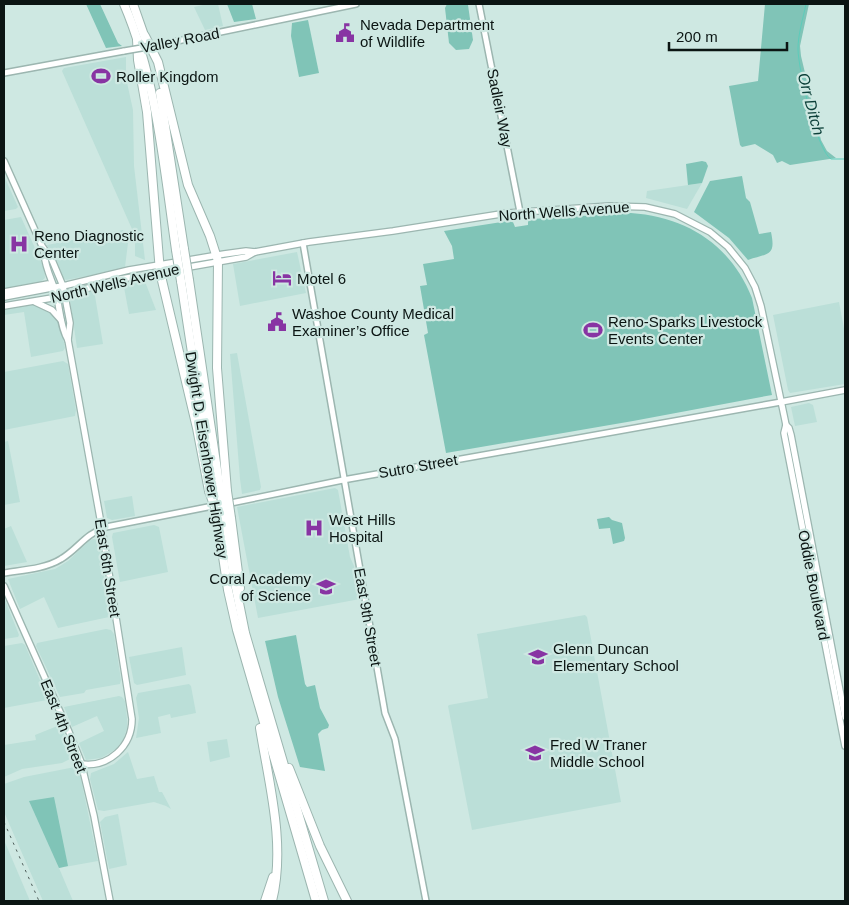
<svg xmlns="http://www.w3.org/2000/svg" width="849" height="905" font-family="Arial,sans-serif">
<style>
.built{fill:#bbdfd8}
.green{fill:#80c4b7}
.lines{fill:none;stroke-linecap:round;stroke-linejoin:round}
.stream{stroke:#5ccdbb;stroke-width:1}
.tertiary-casing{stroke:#9cb6b0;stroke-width:8}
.secondary-casing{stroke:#9cb6b0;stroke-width:8}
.motorway-casing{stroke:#9cb6b0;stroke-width:10}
.tertiary{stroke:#fff;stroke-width:5}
.secondary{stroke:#fff;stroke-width:5.5}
.motorway{stroke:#fff;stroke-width:8}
.rail{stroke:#4f5e5b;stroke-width:1;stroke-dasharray:2.5 5;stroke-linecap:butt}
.tertiary-bridge-casing{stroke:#9cb6b0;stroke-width:8;stroke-linecap:butt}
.motorway-bridge-casing{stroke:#9cb6b0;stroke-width:10;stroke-linecap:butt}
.tertiary-bridge{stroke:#fff;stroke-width:5}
.motorway-bridge{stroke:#fff;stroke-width:8}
.labels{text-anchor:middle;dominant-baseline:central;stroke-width:4.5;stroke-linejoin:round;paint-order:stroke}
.poi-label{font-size:15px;fill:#0b1513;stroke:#cee8e2;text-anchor:start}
.street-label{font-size:15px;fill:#0b1513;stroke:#cee8e2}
.water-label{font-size:16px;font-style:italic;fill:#0c4039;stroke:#cee8e2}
</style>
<rect width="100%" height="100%" fill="#cee8e2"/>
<!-- built -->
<g class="built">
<path d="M207,4H218L223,26L205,30L194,7Z"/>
<path d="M126,57V78L133,110L134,166L145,260L135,256V239L132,229L62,71L64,68Z"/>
<path d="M4,176L18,207L16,209L4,211Z"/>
<path d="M702,183L687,209L646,198L647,191Z"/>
<path d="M21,217L44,268L45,278L38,284L4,290V220Z"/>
<path d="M123,230L128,243L125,267L123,269L66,280L62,277L47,245Z"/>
<path d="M297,252L306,293L240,306L233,264Z"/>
<path d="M144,279L156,310L129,314L123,282Z"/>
<path d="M94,290L103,344L77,348L70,300L76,294Z"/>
<path d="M839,302L845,334V384L790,393L788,390L773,315Z"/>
<path d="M34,305L46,307L60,322L65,348L63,351L31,357L24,312L4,315V309Z"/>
<path d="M237,353L261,487L260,490L242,494L240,479L230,354Z"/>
<path d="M63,361L68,364L76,410L75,416L4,430V372Z"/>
<path d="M809,403L813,405L817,422L795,426L791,407Z"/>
<path d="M8,441L20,502L4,505V442Z"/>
<path d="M335,488L338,490L350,557L354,566L360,599L258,618L237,507Z"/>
<path d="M132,496L135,516L112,520L107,518L104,501Z"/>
<path d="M154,525L159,527L168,572L120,582L112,537L113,533Z"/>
<path d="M11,526L27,562L4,566V529Z"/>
<path d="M93,539L98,540L99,544L110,613L109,617L58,628L44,597L20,609L8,579L55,569L68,561L89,541Z"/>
<path d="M4,597L19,635L18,637L4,639Z"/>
<path d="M585,615L587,617L621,802L472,830L448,706L449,705L488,698L477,634Z"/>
<path d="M106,629L111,630L114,634L121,680L120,684L86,690L84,693L60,697L36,646L37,643Z"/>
<path d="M22,643L25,645L48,699L47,700L4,708V646Z"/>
<path d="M182,647L186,675L137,685L134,683L129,657Z"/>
<path d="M189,684L191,686L196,713L171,718L170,714L158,717L161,733L136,738L139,718L136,698L138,693Z"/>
<path d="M119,696L122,697L125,701L127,718V728L123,740L116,749L108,754L101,758L86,760L79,743L104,731L97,716L72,727L64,707Z"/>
<path d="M60,725L73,754L72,758L62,763L22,769L4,777V745L36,740L35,735Z"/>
<path d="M227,739L230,757L210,762L207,742Z"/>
<path d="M128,752L137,779L154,776L159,792H162L171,809L166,806L154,802L104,811L98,810L90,779L91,773L114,764Z"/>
<path d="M75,767L77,768L81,779L98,861L59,868L73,901H43L4,812V784L24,777Z"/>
<path d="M118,814L127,865L109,869L100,822L105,817Z"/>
<path d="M4,840L30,901H4Z"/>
</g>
<!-- green -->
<g class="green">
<path d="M86,4H100L118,43L122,46L106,48Z"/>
<path d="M227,4H252L256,19L234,22Z"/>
<path d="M447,4H467L468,5L473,40L469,49L456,50L449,43L445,8Z"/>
<path d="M765,4H809L800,46L801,56L821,140L827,151L836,158L790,165L782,161L777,163L773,155L755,144L742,147L740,145L729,86L758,81Z"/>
<path d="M308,20L319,73L299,77L291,36L292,23Z"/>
<path d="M702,161L706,162L708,166L702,183L688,185L686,164Z"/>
<path d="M742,176L746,198L750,202L759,234L771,232C776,256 769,253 748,260L729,238L694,212L710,181Z"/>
<path d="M631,213C687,217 731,245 752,298L772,395L633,421L446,453L424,335L428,333L420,286L427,285L423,264L454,259L452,246L444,231L508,221L513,222L515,227L528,225V221L532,219Z"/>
<path d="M609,517L612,520L622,523L625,538L624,541L613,544L610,528L599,529L597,519Z"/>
<path d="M296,635L305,684L307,687L315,685L320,708L329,725L328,728L322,730L318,734L325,771L300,767L278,697L265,641Z"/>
<path d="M54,797L68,866L59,868L29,801Z"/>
</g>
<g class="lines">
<!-- stream -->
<path class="stream" d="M806,4C803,19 798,34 798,49C798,68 817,151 831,159H845"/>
<!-- tertiary casing -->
<g class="tertiary-casing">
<g id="tertiary">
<path d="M479,4L520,212"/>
<path d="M153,46L356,4"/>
<path d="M4,73L124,51"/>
<path d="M303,243L385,713L395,739L426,901"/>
<path d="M226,504L343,480L781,402"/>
<path d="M4,573C22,570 45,569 61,559C78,549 85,534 106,527L218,505"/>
</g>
</g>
<!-- secondary casing -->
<g class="secondary-casing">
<g id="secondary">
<path d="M4,161L42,246L52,260L63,286L70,323L68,340"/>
<path d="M44,251C44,266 52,280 56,293C60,308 60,327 68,340L102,529L132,719C132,746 109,768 81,764"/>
<path d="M4,292L48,284L55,288"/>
<path d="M4,297L67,285L129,270L224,254L246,251L255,252L309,242L393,231L507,213L609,206L645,207L675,214L710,232L728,247L745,268L755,287L761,306L785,420L786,425L784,433L845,746"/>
<path d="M35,302L52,310L61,320"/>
<path d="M4,306L52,298L121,279L246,257L255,252"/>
<path d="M781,402L845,390"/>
<path d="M786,425L789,428L791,435L845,717"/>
<path d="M4,586L69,732L81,762L94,816L110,901"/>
</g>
</g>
<!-- motorway casing -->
<g class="motorway-casing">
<g id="motorway">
<path d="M124,4C157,81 164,167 176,250"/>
<path d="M133,4L146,41"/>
<path d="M145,36L158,62L188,185L210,236L218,261L217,368L227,491"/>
<path d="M137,39L138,60L147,112L160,272L197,428L209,491"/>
<path d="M160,93L184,249"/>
<path d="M189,280L220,490"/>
<path d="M181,281L206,444"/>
<path d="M216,510L228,590L237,630L316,901"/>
<path d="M231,518L240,588"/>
<path d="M225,519L234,578L245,633L324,901"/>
<path d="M260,728C269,784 286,845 272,901"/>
<path d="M289,768L320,846L347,901"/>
<path d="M265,901L273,877"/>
</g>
</g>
<!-- tertiary -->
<use href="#tertiary" class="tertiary"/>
<!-- secondary -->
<use href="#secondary" class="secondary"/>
<!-- motorway -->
<use href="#motorway" class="motorway"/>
<!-- rail -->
<path class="rail" d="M4,822L39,901"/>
<!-- tertiary-bridge casing -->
<g class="tertiary-bridge-casing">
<path id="tertiary-bridge" d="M124,51L153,46"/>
</g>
<!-- motorway-bridge casing -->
<g class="motorway-bridge-casing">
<g id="motorway-bridge">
<path d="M184,249L189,280"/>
<path d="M176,250L181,281"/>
<path d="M220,490L225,519"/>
<path d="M209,491L216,510"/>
<path d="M227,491L231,518"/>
</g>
</g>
<!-- tertiary-bridge -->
<use href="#tertiary-bridge" class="tertiary-bridge"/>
<!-- motorway-bridge -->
<use href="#motorway-bridge" class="motorway-bridge"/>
</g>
<!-- icons -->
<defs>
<g id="civic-bare" transform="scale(1.5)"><path d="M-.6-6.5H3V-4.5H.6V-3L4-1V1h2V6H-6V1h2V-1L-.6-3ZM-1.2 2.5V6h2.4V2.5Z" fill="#8834a3" stroke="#cee8e2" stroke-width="2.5" paint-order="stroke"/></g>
<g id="stadium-bare" transform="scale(1.5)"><path d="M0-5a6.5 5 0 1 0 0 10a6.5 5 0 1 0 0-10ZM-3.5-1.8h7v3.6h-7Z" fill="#8834a3" stroke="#cee8e2" stroke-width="2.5" paint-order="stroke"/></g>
<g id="hospital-bare" transform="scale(1.5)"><path d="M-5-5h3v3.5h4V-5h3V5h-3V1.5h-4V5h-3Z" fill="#8834a3" stroke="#cee8e2" stroke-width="2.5" paint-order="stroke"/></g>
<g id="hotel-bare" transform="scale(1.5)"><path d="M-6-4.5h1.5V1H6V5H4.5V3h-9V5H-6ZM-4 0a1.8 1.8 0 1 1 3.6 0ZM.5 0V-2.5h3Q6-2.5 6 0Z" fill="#8834a3" stroke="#cee8e2" stroke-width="2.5" paint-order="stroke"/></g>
<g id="school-bare" transform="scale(1.5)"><path d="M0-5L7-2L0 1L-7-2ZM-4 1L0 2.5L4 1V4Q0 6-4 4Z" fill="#8834a3" stroke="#cee8e2" stroke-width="2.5" paint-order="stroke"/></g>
</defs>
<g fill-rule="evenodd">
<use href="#civic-bare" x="345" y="33"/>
<use href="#stadium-bare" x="101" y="76"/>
<use href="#hospital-bare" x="19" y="244"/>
<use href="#hotel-bare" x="282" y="278"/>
<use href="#civic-bare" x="277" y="322"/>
<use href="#stadium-bare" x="593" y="330"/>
<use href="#hospital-bare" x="314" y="528"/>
<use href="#school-bare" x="326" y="587"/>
<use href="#school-bare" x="538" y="657"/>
<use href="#school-bare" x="535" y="753"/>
</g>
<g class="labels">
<!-- poi labels -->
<g class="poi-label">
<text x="360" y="24">Nevada Department<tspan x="360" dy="17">of Wildlife</tspan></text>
<text x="116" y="76">Roller Kingdom</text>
<text x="34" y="235">Reno Diagnostic<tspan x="34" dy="17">Center</tspan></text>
<text x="297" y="278">Motel 6</text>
<text x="292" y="313">Washoe County Medical<tspan x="292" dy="17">Examiner’s Office</tspan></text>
<text x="608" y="321">Reno-Sparks Livestock<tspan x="608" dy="17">Events Center</tspan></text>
<text x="329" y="519">West Hills<tspan x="329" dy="17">Hospital</tspan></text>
<text x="311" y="578" text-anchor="end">Coral Academy<tspan x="311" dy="17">of Science</tspan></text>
<text x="553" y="648">Glenn Duncan<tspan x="553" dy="17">Elementary School</tspan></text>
<text x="550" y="744">Fred W Traner<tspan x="550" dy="17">Middle School</tspan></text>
</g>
<!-- street labels -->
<g class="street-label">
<text transform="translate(180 40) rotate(-11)">Valley Road</text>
<text transform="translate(500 108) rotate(79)">Sadleir Way</text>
<text transform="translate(564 211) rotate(-4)">North Wells Avenue</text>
<text transform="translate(115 283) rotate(-13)">North Wells Avenue</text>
<text transform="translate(207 455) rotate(81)">Dwight D. Eisenhower Highway</text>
<text transform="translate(418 466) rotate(-10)">Sutro Street</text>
<text transform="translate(108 568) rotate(81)">East 6th Street</text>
<text transform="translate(814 585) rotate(79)">Oddie Boulevard</text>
<text transform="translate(368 617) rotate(80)">East 9th Street</text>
<text transform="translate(64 726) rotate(68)">East 4th Street</text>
</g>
<!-- water labels -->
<g class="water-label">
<text transform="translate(811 104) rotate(75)">Orr Ditch</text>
</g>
</g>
<!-- border -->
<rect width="849" height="905" fill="none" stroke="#0b1513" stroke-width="10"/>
<!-- scale -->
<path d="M669 42v8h118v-8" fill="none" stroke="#0b1513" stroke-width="2.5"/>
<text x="676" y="42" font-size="15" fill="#0b1513" stroke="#cee8e2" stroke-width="4" paint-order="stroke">200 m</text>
</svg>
